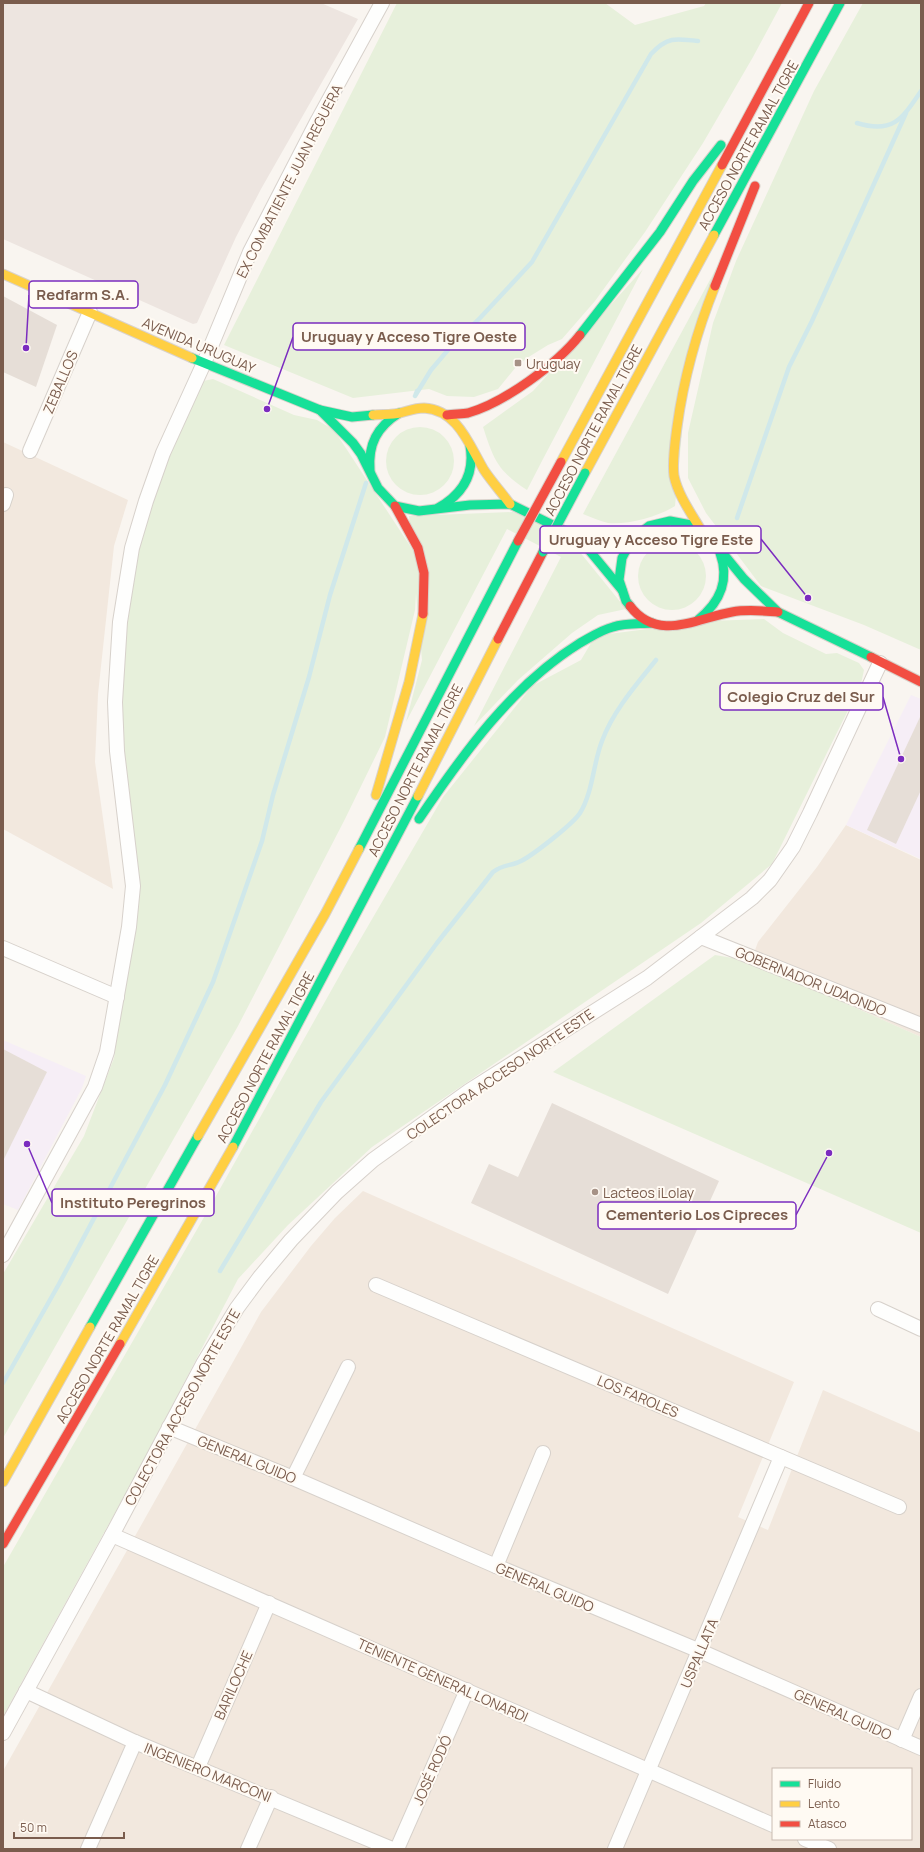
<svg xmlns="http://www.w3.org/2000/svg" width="924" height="1852" font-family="Manrope,sans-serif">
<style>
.residential{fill:#f2e8de;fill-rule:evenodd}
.industrial{fill:#ede5e0}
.education{fill:#f6eef6}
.green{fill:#e7f0db}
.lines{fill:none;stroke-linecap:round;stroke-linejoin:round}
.stream{stroke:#d0e8ea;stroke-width:4.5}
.building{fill:#e6ded7}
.street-casing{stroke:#d7d1cb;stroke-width:16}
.fast-casing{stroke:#d9d2cb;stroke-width:11}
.slow-casing{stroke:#d9d2cb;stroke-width:11}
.jam-casing{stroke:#d9d2cb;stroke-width:11}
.street{stroke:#fefefd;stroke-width:14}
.fast{stroke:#16e098;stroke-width:9}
.slow{stroke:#ffcf43;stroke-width:9}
.jam{stroke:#f24e42;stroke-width:9}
.fast-bridge-casing{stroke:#dad1cc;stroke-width:11;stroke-linecap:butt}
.jam-bridge-casing{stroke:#dad1cc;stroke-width:11;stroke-linecap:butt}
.fast-bridge{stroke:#16e098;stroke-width:9}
.jam-bridge{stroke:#f24e42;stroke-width:9}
.poi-dot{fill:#a69286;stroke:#fffaf3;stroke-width:1.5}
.labels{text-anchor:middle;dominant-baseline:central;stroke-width:4;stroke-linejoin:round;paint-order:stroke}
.street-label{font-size:14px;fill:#7a5c4d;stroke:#fffaf3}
.poi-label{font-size:14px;fill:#7a5c4d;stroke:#fffaf3;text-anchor:start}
.leader{fill:none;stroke:#7b2cbf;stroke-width:1.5}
.callout-dot{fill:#7b2cbf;stroke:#fffaf3;stroke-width:1.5}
.callout{fill:#fffaf3;stroke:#7b2cbf;stroke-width:1.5}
.callout-label{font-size:15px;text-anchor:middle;font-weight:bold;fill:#7a5c4d}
</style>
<rect width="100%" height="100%" fill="#f9f5f0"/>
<!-- residential -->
<g class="residential">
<path d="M3,442L128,500L114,546L98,694L95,762L113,889L3,829Z"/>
<path d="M846,825L921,860V1037L751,961L758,942L817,867Z"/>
<path d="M363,1191L794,1382L738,1517L768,1530L823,1390L921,1433V1849H3V1771L261,1312L311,1246L335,1218ZM773,1769H911V1839H773Z"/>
</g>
<!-- industrial -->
<path class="industrial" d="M3,3H321L358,19L261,189L236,237L197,323L193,324L3,239Z"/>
<!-- education -->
<g class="education">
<path d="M911,695L921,699V859L846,825Z"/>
<path d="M3,1040L86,1076L82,1088L18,1210L3,1204Z"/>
</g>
<!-- green -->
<g class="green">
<path d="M397,3H605L635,25L704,6L706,3H782L753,57L703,143L645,232L595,301L562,339L548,345L527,358L516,367L498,389L474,397L447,396L429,389L353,398L224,345Z"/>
<path d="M863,3H921V650L864,625L761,586L706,513L688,478V433L713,323L736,261L814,91Z"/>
<path d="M724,254L690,349L675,506C658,517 627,525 608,523C600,521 591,517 583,514Z"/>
<path d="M643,269L543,459L527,490C497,470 494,460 483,427L533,391Z"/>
<path d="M213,379L294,415L317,420L334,430L418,558L415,610L385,737L345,819L238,1026L3,1438V1274L84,1136L114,1058L139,885L120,745L123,641L137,548L149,502L198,382Z"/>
<circle cx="420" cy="461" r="34"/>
<path d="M513,512L566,535L626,609L598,615L572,633L518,680L474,726L561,557L507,529L406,722L422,660L409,516Z"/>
<circle cx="672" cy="576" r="34"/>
<path d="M764,619L783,633L826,654L837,653L859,663L864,670L861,684L772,864L701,923L372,1147L288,1225L238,1279L137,1473L3,1716V1567L207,1212L350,957L443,797L532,686L581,660L591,643L601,635L709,621Z"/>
<path d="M715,955L751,961L921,1037V1233L553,1072Z"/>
</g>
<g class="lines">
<!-- stream -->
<g class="stream">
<path d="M857,123C893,134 902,119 921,91"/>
<path d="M417,391L415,396L431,370L453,344L480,318L532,262L651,54C667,37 675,38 698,41"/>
<path d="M737,518L789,367L812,321L906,113"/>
<path d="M220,1271L321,1102L437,943L493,872C503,864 512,866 521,861C533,855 573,824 580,813C593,792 593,764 602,741C613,711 636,685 656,660"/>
<path d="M3,1383L59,1284L165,1085L213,982L262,841L273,795L309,677L330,595L366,483"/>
</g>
</g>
<!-- building -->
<g class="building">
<path d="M3,296L57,325L36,387L3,372Z"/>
<path d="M921,715V790L896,844L867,830Z"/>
<path d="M3,1049L47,1072L3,1161Z"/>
<path d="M552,1103L719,1181L668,1294L471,1203L489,1164L518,1177Z"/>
</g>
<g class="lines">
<!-- street casing -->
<g class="street-casing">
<g id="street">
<path d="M30,451L90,312"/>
<path d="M3,504L6,495"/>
<path d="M701,937L921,1025"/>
<path d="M3,948L117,997"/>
<path d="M3,1255L95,1087L107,1052L129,927L133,886L117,751L115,702L120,622L132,548L146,501L163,453L204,363L250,252L318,120L382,3"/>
<path d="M376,1285L899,1507"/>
<path d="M878,1309L921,1329"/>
<path d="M169,1427L293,1478L496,1566L700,1651L921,1748"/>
<path d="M293,1478L348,1367"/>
<path d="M112,1535L773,1825"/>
<path d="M496,1566L543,1453"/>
<path d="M26,1691L135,1742L392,1849"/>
<path d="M3,1733L112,1535L203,1364L237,1308L260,1277L291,1240L337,1192L373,1160L469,1091L647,978L752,898L770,880L793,847L810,813L880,663"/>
<path d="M902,1740L921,1696"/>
<path d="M198,1767L269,1603"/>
<path d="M805,1839L829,1849"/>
<path d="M88,1849L135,1742"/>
<path d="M248,1849L271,1797"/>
<path d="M397,1849L467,1690"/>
<path d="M615,1849L781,1457"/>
</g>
</g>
<!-- fast casing -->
<g class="fast-casing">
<g id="fast">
<path d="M714,235L840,3"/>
<path d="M580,335L660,232L693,181L721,145"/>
<path d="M192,358L320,410L352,417L373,415"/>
<path d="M320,410L353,443L361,454L378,488L395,506L419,511L470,505L510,504L579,538L622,590"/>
<path d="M370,470C368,444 377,427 399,413"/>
<path d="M438,508C463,494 475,474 470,446"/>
<path d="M579,538L610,539L640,532"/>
<path d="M630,606L626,601L619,580L622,558L632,539L649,526L670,521L691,525L708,535L744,579L778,612L871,657"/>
<path d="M698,620C720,602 730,581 720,553"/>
<path d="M419,819C463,754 512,685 580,643C591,637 601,630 613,627C625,623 639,624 652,623"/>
<path d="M359,849L518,541"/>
<path d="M233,1147L418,796"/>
<path d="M90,1327L198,1136"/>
</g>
</g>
<!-- slow casing -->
<g class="slow-casing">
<g id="slow">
<path d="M3,274L192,358"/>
<path d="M373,415C381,414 391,415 400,413C408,411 415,408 424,408C458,410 469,445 484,470C492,482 502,493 510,504"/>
<path d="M561,462L722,165"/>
<path d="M585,473L714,235"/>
<path d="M701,530C691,513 678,495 674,476C672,461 675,442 677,427C684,376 696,333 715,286"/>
<path d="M376,795L409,682L423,614"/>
<path d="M418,796L498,639"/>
<path d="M198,1136L325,914L359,849"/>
<path d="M120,1344L233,1147"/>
<path d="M3,1482L90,1327"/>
</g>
</g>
<!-- jam casing -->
<g class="jam-casing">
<g id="jam">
<path d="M722,165L809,3"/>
<path d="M715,286L755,186"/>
<path d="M447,415C454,414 462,414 468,413C504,403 557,364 580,335"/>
<path d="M395,506L418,548L424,573L423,614"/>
<path d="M630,606C658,643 697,618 732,612C748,609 763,611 778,612"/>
<path d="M498,639L543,552"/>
<path d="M871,657L921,682"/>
<path d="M3,1544L120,1344"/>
</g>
</g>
<!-- street -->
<use href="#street" class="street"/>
<!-- fast -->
<use href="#fast" class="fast"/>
<!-- slow -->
<use href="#slow" class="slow"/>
<!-- jam -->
<use href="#jam" class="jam"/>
<!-- fast-bridge casing -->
<g class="fast-bridge-casing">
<path id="fast-bridge" d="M543,552L585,473"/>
</g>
<!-- jam-bridge casing -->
<g class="jam-bridge-casing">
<path id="jam-bridge" d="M518,541L561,462"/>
</g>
<!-- fast-bridge -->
<use href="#fast-bridge" class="fast-bridge"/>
<!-- jam-bridge -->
<use href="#jam-bridge" class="jam-bridge"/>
</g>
<!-- markers -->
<g class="poi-dot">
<rect x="514" y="359" width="8" height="8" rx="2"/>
<circle cx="595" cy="1192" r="4"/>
</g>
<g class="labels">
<!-- street labels -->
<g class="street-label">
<text transform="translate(748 145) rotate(-61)">ACCESO NORTE RAMAL TIGRE</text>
<text transform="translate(289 181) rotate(-63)">EX COMBATIENTE JUAN REGUERA</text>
<text transform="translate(199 345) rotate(23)">AVENIDA URUGUAY</text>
<text transform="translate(60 382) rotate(-67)">ZEBALLOS</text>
<text transform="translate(593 430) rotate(-62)">ACCESO NORTE RAMAL TIGRE</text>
<text transform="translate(415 770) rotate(-63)">ACCESO NORTE RAMAL TIGRE</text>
<text transform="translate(811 981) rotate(22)">GOBERNADOR UDAONDO</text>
<text transform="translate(265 1057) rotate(-62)">ACCESO NORTE RAMAL TIGRE</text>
<text transform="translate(500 1074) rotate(-34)">COLECTORA ACCESO NORTE ESTE</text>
<text transform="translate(107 1339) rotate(-60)">ACCESO NORTE RAMAL TIGRE</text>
<text transform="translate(638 1396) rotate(23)">LOS FAROLES</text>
<text transform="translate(182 1407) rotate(-61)">COLECTORA ACCESO NORTE ESTE</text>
<text transform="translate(247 1459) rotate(22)">GENERAL GUIDO</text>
<text transform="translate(545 1587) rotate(23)">GENERAL GUIDO</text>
<text transform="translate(699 1653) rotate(-67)">USPALLATA</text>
<text transform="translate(443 1680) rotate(24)">TENIENTE GENERAL LONARDI</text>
<text transform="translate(233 1685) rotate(-66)">BARILOCHE</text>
<text transform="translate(843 1714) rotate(24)">GENERAL GUIDO</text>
<text transform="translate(432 1770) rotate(-66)">JOSÉ RODÓ</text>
<text transform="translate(208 1772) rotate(22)">INGENIERO MARCONI</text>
</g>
<!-- poi labels -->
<g class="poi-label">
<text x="526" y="363">Uruguay</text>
<text x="603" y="1192">Lacteos iLolay</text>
</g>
</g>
<!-- callouts -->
<path class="leader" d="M26 348L29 295M267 409L293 337M808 598L761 539M901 759L883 697M27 1144L52 1203M829 1153L796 1215"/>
<g class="callout-dot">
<circle cx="26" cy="348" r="4"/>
<circle cx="267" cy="409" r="4"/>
<circle cx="808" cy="598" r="4"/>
<circle cx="901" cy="759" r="4"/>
<circle cx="27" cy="1144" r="4"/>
<circle cx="829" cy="1153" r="4"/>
</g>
<g class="callout">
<rect x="29" y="281" width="109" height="27" rx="4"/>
<rect x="293" y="323" width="232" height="27" rx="4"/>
<rect x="540" y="526" width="221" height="27" rx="4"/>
<rect x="720" y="683" width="163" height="27" rx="4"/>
<rect x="52" y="1189" width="162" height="27" rx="4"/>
<rect x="598" y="1202" width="198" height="27" rx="4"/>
</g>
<g class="callout-label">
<text x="83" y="300">Redfarm S.A.</text>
<text x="409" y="342">Uruguay y Acceso Tigre Oeste</text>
<text x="651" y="545">Uruguay y Acceso Tigre Este</text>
<text x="801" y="702">Colegio Cruz del Sur</text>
<text x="133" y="1208">Instituto Peregrinos</text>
<text x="697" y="1220">Cementerio Los Cipreces</text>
</g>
<!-- border -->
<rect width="924" height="1852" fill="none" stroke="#7a5c4d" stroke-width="8"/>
<!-- legend -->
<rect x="772" y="1768" width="140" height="72" fill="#fffaf3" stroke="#cabbb1"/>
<rect x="780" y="1781" width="20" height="6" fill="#16e098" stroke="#cabbb1"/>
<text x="808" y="1788" font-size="12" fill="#7a5c4d">Fluido</text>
<rect x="780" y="1801" width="20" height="6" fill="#ffcf43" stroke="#cabbb1"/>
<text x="808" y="1808" font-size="12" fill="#7a5c4d">Lento</text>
<rect x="780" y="1821" width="20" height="6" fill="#f24e42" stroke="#cabbb1"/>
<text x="808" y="1828" font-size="12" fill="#7a5c4d">Atasco</text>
<!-- scale -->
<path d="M14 1832v6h110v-6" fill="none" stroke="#7a5c4d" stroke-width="2"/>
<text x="20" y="1832" font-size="12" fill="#7a5c4d" stroke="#fffaf3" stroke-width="3" paint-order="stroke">50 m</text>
</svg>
